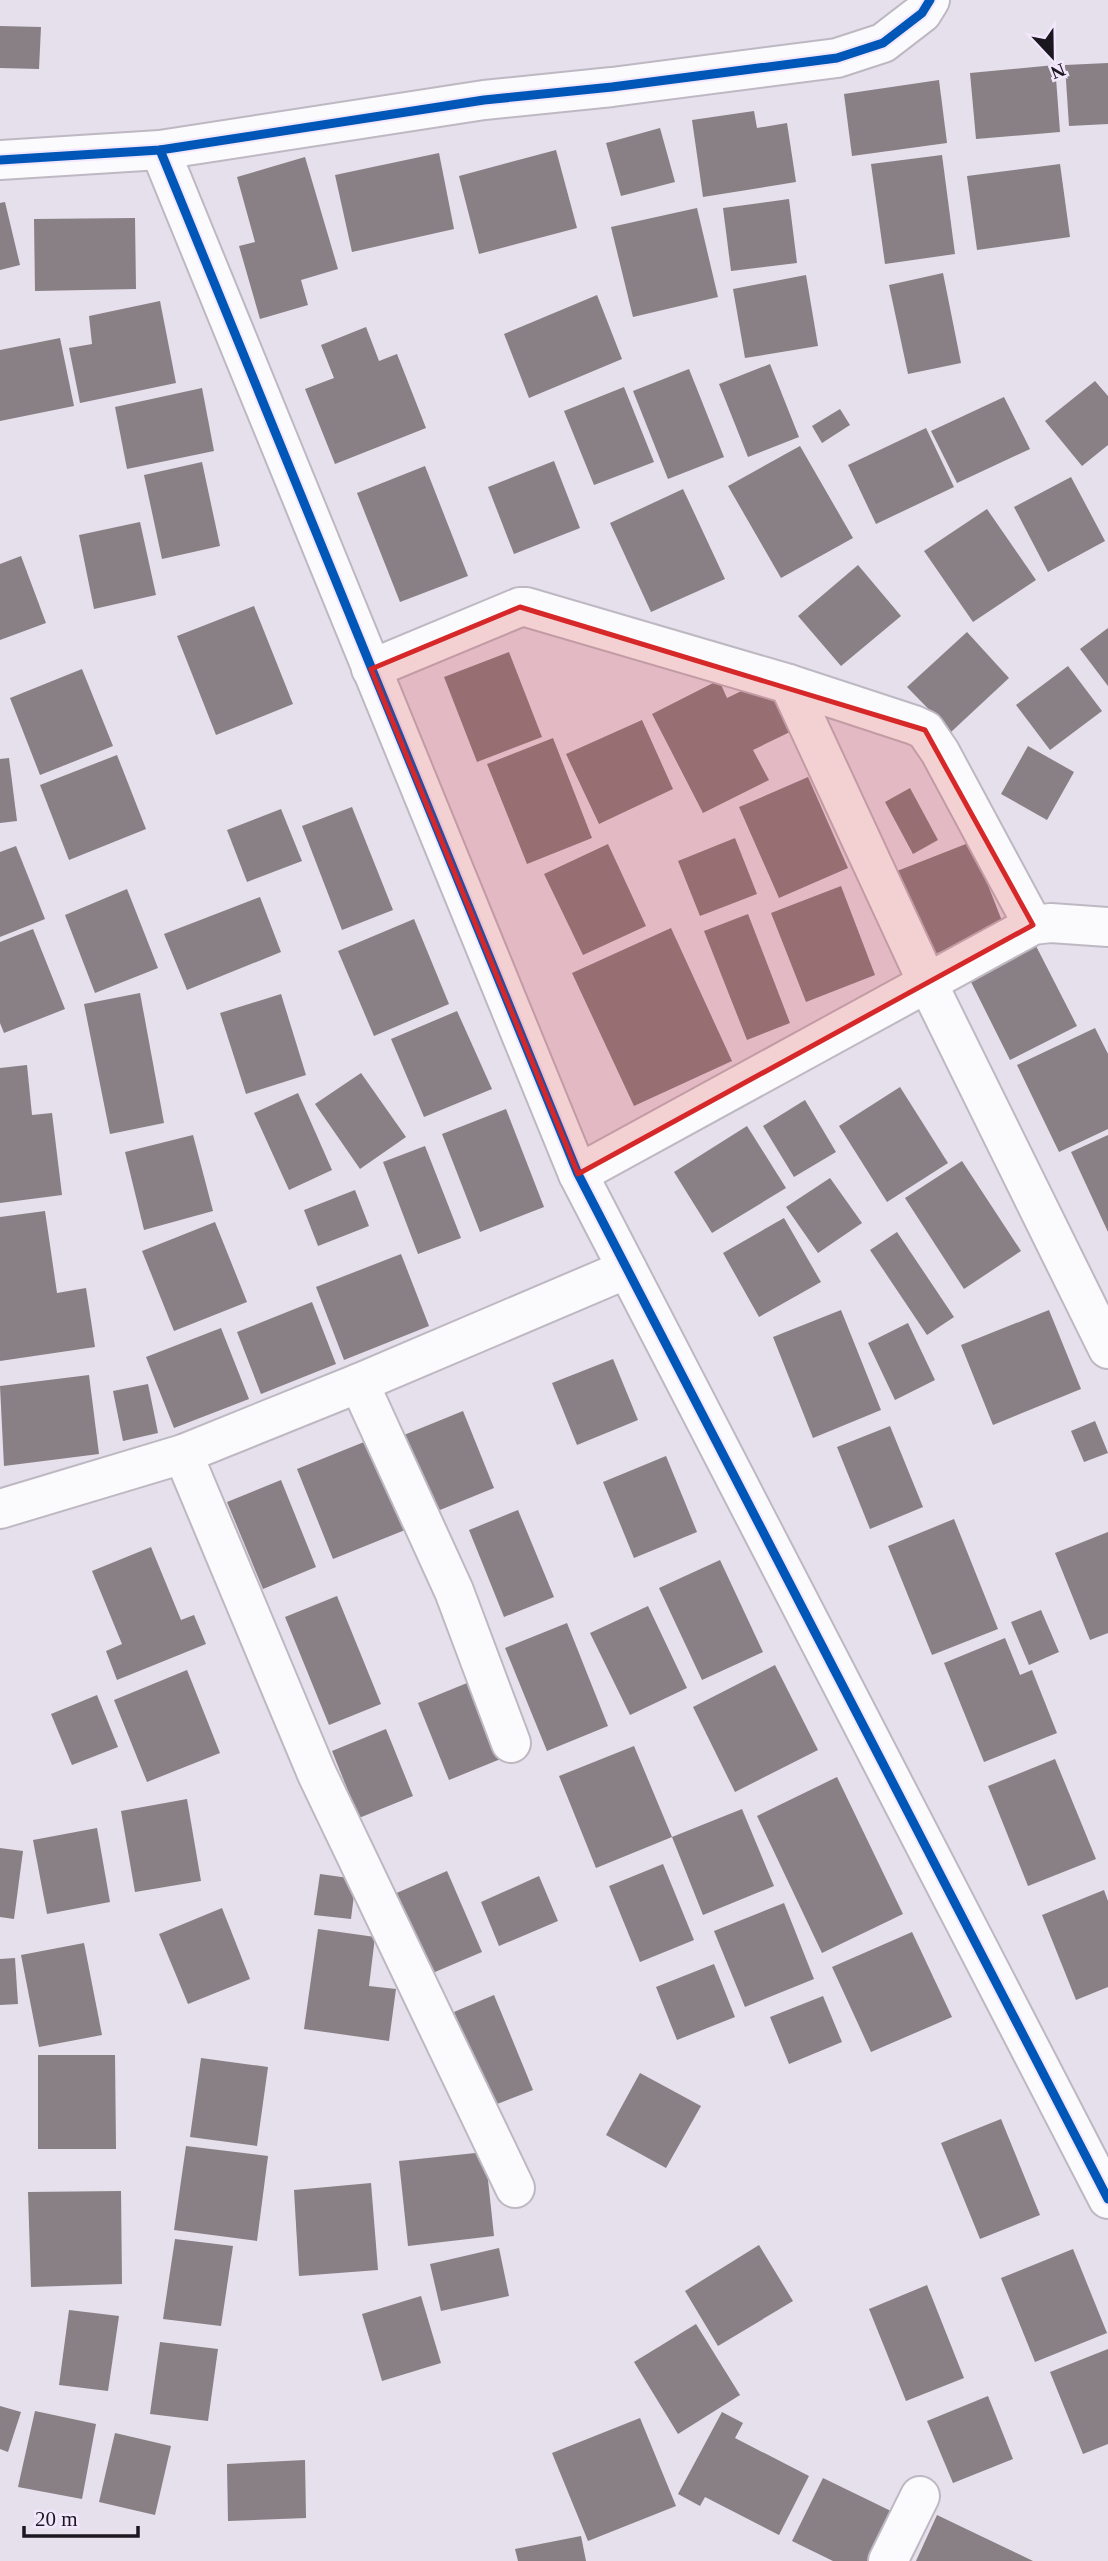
<svg xmlns="http://www.w3.org/2000/svg" width="1108" height="2561" font-family="Georgia,serif">
<style>
.building{fill:#888085}
.lines{fill:none;stroke-linecap:round;stroke-linejoin:round}
.street-casing{stroke:#beb8c3;stroke-width:42}
.street{stroke:#fbfafc;stroke-width:38}
.cycleway-casing{stroke:#f2e7fc;stroke-width:13}
.cycleway{stroke:#0057b8;stroke-width:9}
.marked{fill:#d62828;fill-opacity:0.2;stroke:#d62828;stroke-width:5;stroke-linejoin:round}
</style>
<rect width="100%" height="100%" fill="#e6dfec"/>
<!-- building -->
<g class="building">
<path d="M0,26L41,27L39,69L0,68Z"/>
<path d="M1108,63V124L1069,126L1065,65Z"/>
<path d="M1055,65L1060,132L976,139L970,73Z"/>
<path d="M939,80L947,143L852,156L844,94Z"/>
<path d="M754,111L757,128L787,123L796,182L703,197L692,120Z"/>
<path d="M660,128L675,182L621,196L606,143Z"/>
<path d="M556,150L577,228L479,254L459,176Z"/>
<path d="M439,153L454,229L352,252L335,175Z"/>
<path d="M942,155L955,254L885,264L871,164Z"/>
<path d="M305,157L338,269L301,280L308,305L260,319L239,246L255,242L237,177Z"/>
<path d="M1060,164L1070,237L977,250L967,176Z"/>
<path d="M789,199L797,263L731,271L723,208Z"/>
<path d="M5,202L20,265L0,270V203Z"/>
<path d="M697,208L718,297L633,317L611,227Z"/>
<path d="M135,218L136,289L35,291L34,219Z"/>
<path d="M943,273L961,363L908,374L889,285Z"/>
<path d="M806,275L818,346L745,358L733,289Z"/>
<path d="M597,295L622,359L529,398L504,334Z"/>
<path d="M160,301L176,383L80,403L69,348L92,344L89,316Z"/>
<path d="M366,327L379,361L397,354L426,428L335,464L305,389L334,378L321,345Z"/>
<path d="M60,338L74,406L0,421V350Z"/>
<path d="M770,364L799,437L748,457L719,384Z"/>
<path d="M689,369L724,457L668,479L633,391Z"/>
<path d="M1095,381L1108,396V445L1082,466L1045,421Z"/>
<path d="M624,387L654,462L594,485L564,411Z"/>
<path d="M202,388L214,451L127,469L115,407Z"/>
<path d="M1004,397L1030,449L957,483L931,431Z"/>
<path d="M840,409L850,425L822,443L812,426Z"/>
<path d="M926,428L954,487L876,524L848,465Z"/>
<path d="M800,446L853,538L781,578L728,486Z"/>
<path d="M554,461L580,528L514,554L488,487Z"/>
<path d="M202,462L220,546L162,559L144,475Z"/>
<path d="M425,466L468,576L400,602L357,493Z"/>
<path d="M1071,477L1105,541L1048,572L1014,507Z"/>
<path d="M683,489L725,579L651,612L610,523Z"/>
<path d="M987,509L1036,580L973,622L924,551Z"/>
<path d="M140,522L156,595L94,609L79,535Z"/>
<path d="M21,556L46,623L0,640V564Z"/>
<path d="M858,565L901,616L841,666L798,616Z"/>
<path d="M254,606L293,704L216,735L177,636Z"/>
<path d="M1108,628V686L1080,649Z"/>
<path d="M967,632L1009,678L951,732L907,687Z"/>
<path d="M509,652L542,737L477,762L444,677Z"/>
<path d="M1068,666L1102,711L1050,750L1016,705Z"/>
<path d="M82,669L113,746L40,775L10,698Z"/>
<path d="M719,680L727,698L764,680L790,732L753,750L769,780L703,813L652,714Z"/>
<path d="M642,720L673,789L599,824L566,754Z"/>
<path d="M553,738L592,838L527,864L487,764Z"/>
<path d="M1028,746L1074,772L1047,820L1001,794Z"/>
<path d="M117,755L146,829L69,860L40,785Z"/>
<path d="M9,758L17,821L0,823V759Z"/>
<path d="M808,777L848,868L779,898L739,807Z"/>
<path d="M910,788L938,840L913,854L885,802Z"/>
<path d="M352,807L393,910L342,930L302,826Z"/>
<path d="M281,809L302,861L247,882L227,830Z"/>
<path d="M735,838L757,894L700,916L678,861Z"/>
<path d="M971,842L1004,926L930,956L897,871Z"/>
<path d="M608,844L646,926L583,955L544,874Z"/>
<path d="M16,846L45,919L0,937V852Z"/>
<path d="M841,886L875,975L806,1002L771,913Z"/>
<path d="M127,889L158,968L95,993L65,915Z"/>
<path d="M260,897L281,952L187,990L164,934Z"/>
<path d="M748,914L790,1023L747,1040L704,931Z"/>
<path d="M414,919L449,1004L374,1036L338,951Z"/>
<path d="M671,928L732,1061L634,1106L572,973Z"/>
<path d="M33,929L65,1009L4,1033L0,1023V942Z"/>
<path d="M1035,944L1077,1026L1010,1060L969,978Z"/>
<path d="M140,993L164,1123L110,1134L84,1004Z"/>
<path d="M281,994L306,1075L246,1094L220,1013Z"/>
<path d="M457,1011L492,1089L424,1117L391,1039Z"/>
<path d="M1095,1028L1108,1054V1129L1059,1152L1017,1065Z"/>
<path d="M27,1065L32,1115L52,1113L62,1195L0,1203V1068Z"/>
<path d="M361,1073L406,1137L360,1169L315,1104Z"/>
<path d="M900,1087L948,1163L887,1202L839,1126Z"/>
<path d="M298,1093L332,1170L289,1190L254,1113Z"/>
<path d="M805,1100L836,1152L794,1177L763,1126Z"/>
<path d="M506,1109L544,1207L480,1232L442,1134Z"/>
<path d="M747,1126L786,1188L712,1233L674,1172Z"/>
<path d="M193,1135L213,1211L144,1230L125,1152Z"/>
<path d="M1108,1135V1232L1071,1152Z"/>
<path d="M425,1146L461,1238L418,1254L383,1162Z"/>
<path d="M962,1161L1021,1251L964,1289L905,1198Z"/>
<path d="M830,1178L862,1223L818,1253L786,1207Z"/>
<path d="M355,1190L369,1226L318,1246L304,1210Z"/>
<path d="M45,1211L57,1293L86,1288L95,1347L0,1361V1217Z"/>
<path d="M784,1218L821,1282L759,1317L723,1253Z"/>
<path d="M215,1222L247,1302L174,1331L142,1251Z"/>
<path d="M897,1232L954,1317L927,1335L870,1250Z"/>
<path d="M401,1254L429,1326L344,1360L316,1287Z"/>
<path d="M312,1302L336,1364L261,1394L237,1332Z"/>
<path d="M841,1310L881,1410L813,1438L773,1337Z"/>
<path d="M1049,1310L1081,1389L993,1425L961,1345Z"/>
<path d="M908,1323L935,1380L895,1400L868,1343Z"/>
<path d="M221,1328L249,1399L174,1428L146,1357Z"/>
<path d="M613,1359L638,1420L577,1445L552,1383Z"/>
<path d="M89,1375L99,1454L4,1466L0,1386Z"/>
<path d="M148,1384L158,1433L123,1441L113,1391Z"/>
<path d="M463,1411L494,1488L435,1512L404,1435Z"/>
<path d="M1095,1421L1108,1453L1084,1462L1071,1431Z"/>
<path d="M890,1426L923,1507L870,1529L837,1447Z"/>
<path d="M369,1440L405,1530L333,1559L297,1469Z"/>
<path d="M666,1456L697,1532L634,1558L603,1482Z"/>
<path d="M281,1480L316,1567L263,1589L227,1502Z"/>
<path d="M518,1510L554,1597L504,1617L469,1530Z"/>
<path d="M954,1519L998,1629L932,1655L888,1546Z"/>
<path d="M1108,1532V1633L1090,1640L1055,1553Z"/>
<path d="M151,1547L181,1620L194,1615L206,1644L117,1680L106,1651L122,1644L92,1571Z"/>
<path d="M720,1560L763,1652L702,1680L659,1588Z"/>
<path d="M337,1596L381,1704L329,1725L285,1617Z"/>
<path d="M648,1606L687,1688L630,1715L590,1633Z"/>
<path d="M1041,1610L1059,1652L1029,1665L1011,1622Z"/>
<path d="M567,1623L608,1726L547,1751L505,1648Z"/>
<path d="M1005,1638L1020,1675L1032,1670L1057,1733L984,1762L944,1663Z"/>
<path d="M775,1665L818,1750L735,1792L693,1707Z"/>
<path d="M187,1670L220,1753L147,1782L114,1700Z"/>
<path d="M472,1681L503,1758L449,1780L418,1703Z"/>
<path d="M97,1695L118,1747L72,1765L51,1714Z"/>
<path d="M386,1729L413,1796L359,1818L332,1751Z"/>
<path d="M634,1746L672,1837L742,1809L774,1886L703,1915L672,1837L596,1868L559,1776Z"/>
<path d="M1055,1759L1096,1859L1028,1886L988,1786Z"/>
<path d="M837,1777L903,1914L822,1953L757,1816Z"/>
<path d="M187,1799L201,1881L135,1892L121,1811Z"/>
<path d="M97,1828L110,1902L47,1914L33,1840Z"/>
<path d="M0,1848L23,1851L14,1919L0,1917Z"/>
<path d="M663,1864L694,1940L640,1962L609,1886Z"/>
<path d="M447,1871L482,1952L428,1975L392,1895Z"/>
<path d="M320,1874L356,1879L351,1919L314,1915Z"/>
<path d="M539,1876L558,1921L499,1946L481,1902Z"/>
<path d="M1104,1890L1108,1901V1987L1076,2000L1042,1915Z"/>
<path d="M784,1903L814,1979L745,2007L714,1931Z"/>
<path d="M222,1908L250,1979L188,2004L159,1934Z"/>
<path d="M318,1929L375,1937L369,1986L396,1989L389,2041L304,2029Z"/>
<path d="M912,1932L952,2017L871,2052L832,1967Z"/>
<path d="M84,1943L102,2035L39,2047L21,1955Z"/>
<path d="M15,1958L18,2004L0,2005V1959Z"/>
<path d="M714,1964L735,2017L677,2040L656,1987Z"/>
<path d="M494,1995L533,2090L492,2106L454,2012Z"/>
<path d="M823,1996L842,2042L789,2064L770,2017Z"/>
<path d="M38,2055H115L116,2149H38Z"/>
<path d="M201,2058L268,2067L257,2146L190,2137Z"/>
<path d="M640,2073L701,2106L666,2168L606,2135Z"/>
<path d="M1001,2119L1040,2215L980,2239L941,2143Z"/>
<path d="M186,2146L268,2156L257,2241L174,2230Z"/>
<path d="M485,2152L494,2236L408,2246L399,2161Z"/>
<path d="M371,2183L378,2270L299,2276L294,2190Z"/>
<path d="M121,2191L122,2284L31,2287L28,2192Z"/>
<path d="M175,2239L233,2246L221,2326L163,2319Z"/>
<path d="M759,2245L793,2301L718,2346L685,2291Z"/>
<path d="M499,2248L509,2296L441,2311L430,2264Z"/>
<path d="M1073,2249L1107,2333L1035,2362L1001,2278Z"/>
<path d="M927,2285L964,2378L906,2401L869,2309Z"/>
<path d="M421,2296L441,2363L382,2381L362,2314Z"/>
<path d="M69,2310L119,2316L108,2391L59,2385Z"/>
<path d="M696,2324L740,2395L678,2434L634,2362Z"/>
<path d="M160,2342L218,2349L208,2421L150,2414Z"/>
<path d="M1108,2349V2444L1083,2454L1050,2372Z"/>
<path d="M988,2396L1013,2459L953,2483L927,2421Z"/>
<path d="M0,2406L21,2412L8,2452L0,2449Z"/>
<path d="M35,2411L96,2424L82,2499L18,2487Z"/>
<path d="M722,2412L743,2423L735,2438L809,2476L779,2535L705,2497L700,2506L678,2494Z"/>
<path d="M640,2418L676,2506L588,2541L552,2453Z"/>
<path d="M115,2433L171,2446L155,2515L99,2502Z"/>
<path d="M305,2460L306,2518L228,2521L227,2464Z"/>
<path d="M823,2478L893,2512L868,2561H833L792,2541Z"/>
<path d="M937,2515L1033,2561H916Z"/>
<path d="M581,2536L586,2561H518L515,2549Z"/>
</g>
<g class="lines">
<!-- street casing -->
<g class="street-casing">
<g id="street">
<path d="M160,150L578,1174L1108,2199"/>
<path d="M0,160L160,150L484,100L612,87L837,58L883,43L922,13L930,0"/>
<path d="M371,669L520,607H526L789,684L914,725L925,730L940,752L1033,925"/>
<path d="M789,684L927,982L1108,1349"/>
<path d="M578,1174L1033,925L1051,923L1108,927"/>
<path d="M359,1383L454,1591L511,1743"/>
<path d="M183,1454L317,1774L515,2188"/>
<path d="M0,1509L183,1454L359,1383L627,1269"/>
<path d="M888,2561L920,2496"/>
</g>
</g>
<!-- street -->
<use href="#street" class="street"/>
<!-- cycleway casing -->
<g class="cycleway-casing">
<g id="cycleway">
<path d="M160,150L578,1174L1108,2199"/>
<path d="M0,160L160,150L484,100L612,87L837,58L883,43L922,13L930,0"/>
</g>
</g>
<!-- cycleway -->
<use href="#cycleway" class="cycleway"/>
</g>
<!-- marked area -->
<path class="marked" d="M520,607L925,730L1033,925L578,1174L371,669Z"/>
<!-- north arrow -->
<g transform="translate(1052 56) rotate(158)" stroke="#f2e7fc" stroke-width="5" paint-order="stroke">
<path d="M0-5L12 26L0 18L-12 26Z" fill="#1b171f"/>
<text y="-10" font-size="19" font-weight="bold" text-anchor="middle" fill="#1b171f">N</text>
</g>
<!-- scale -->
<path d="M24 2526v10h114v-10" fill="none" stroke="#1b171f" stroke-width="3.5"/>
<text x="35" y="2526" font-size="21" fill="#1b171f" stroke="#f2e7fc" stroke-width="5" paint-order="stroke">20 m</text>
</svg>
